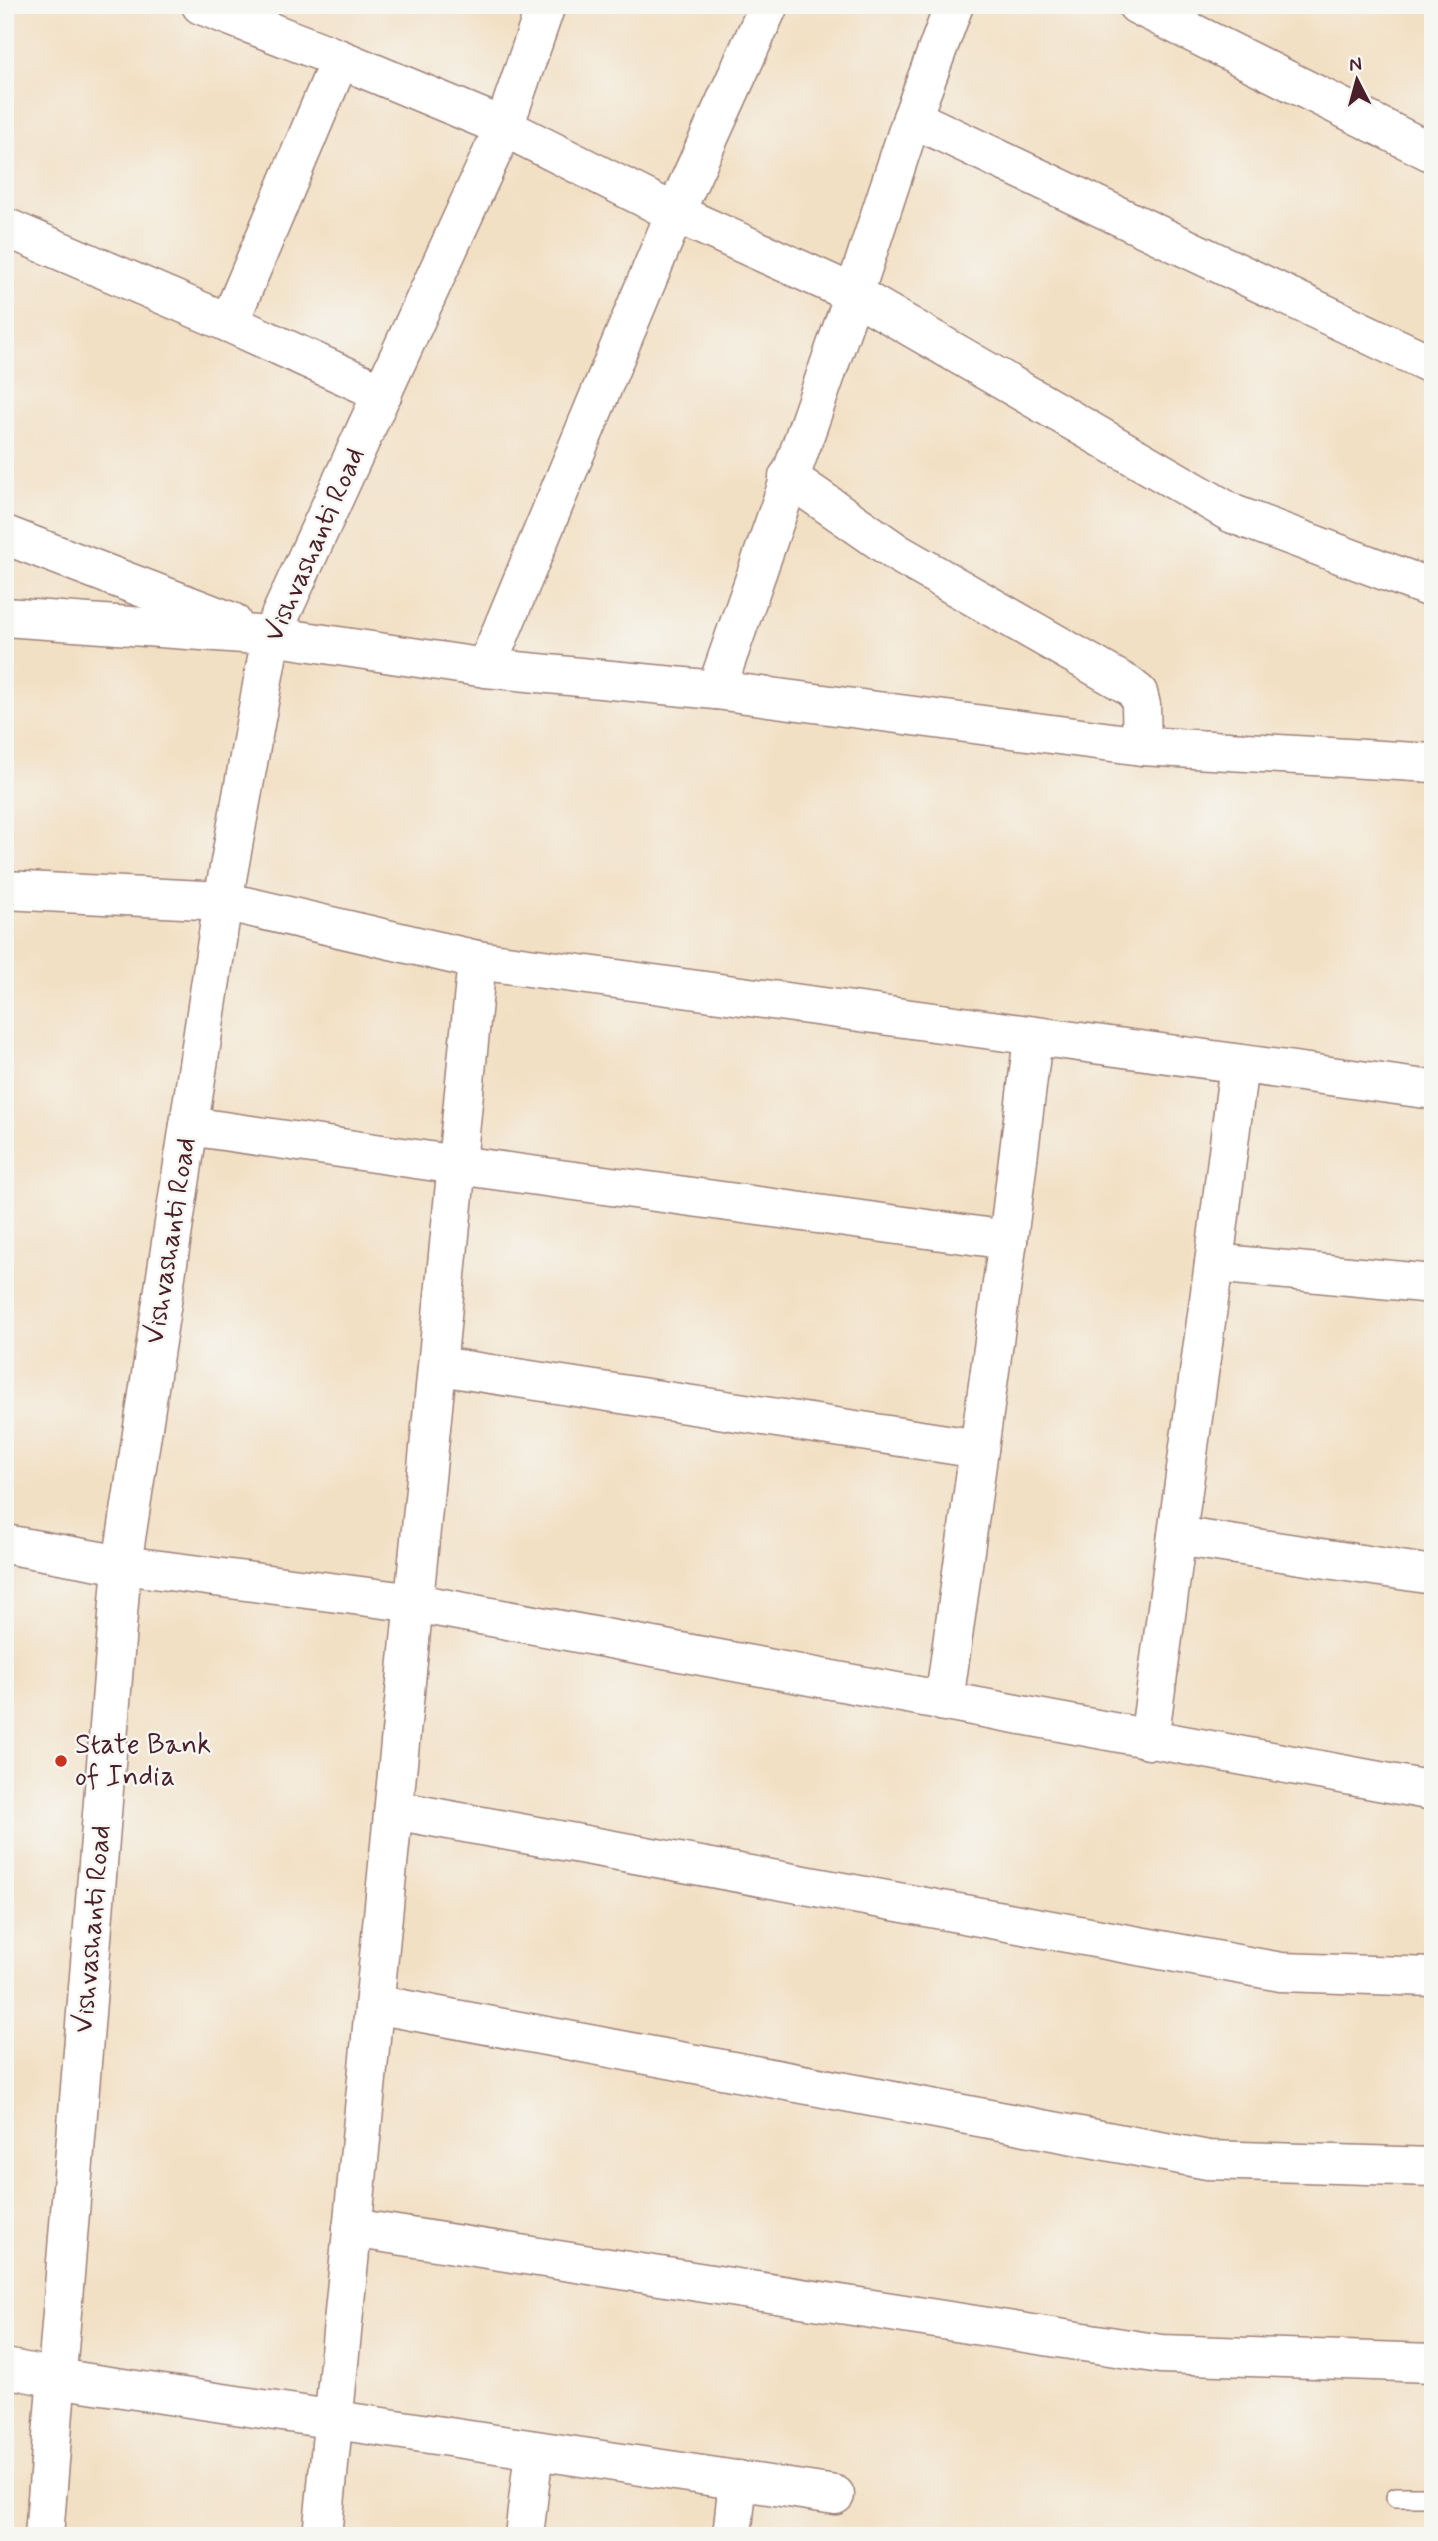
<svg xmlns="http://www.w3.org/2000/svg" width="1438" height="2541" font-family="Mynerve,sans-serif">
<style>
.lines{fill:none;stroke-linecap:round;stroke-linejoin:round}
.service-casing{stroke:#9e8078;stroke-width:22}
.minor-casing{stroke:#9e8078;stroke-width:41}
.tertiary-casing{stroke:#9e8078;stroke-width:41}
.service{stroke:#fff;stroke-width:19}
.minor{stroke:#fff;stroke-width:38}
.tertiary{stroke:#fff;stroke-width:38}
.poi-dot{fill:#c8321e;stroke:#f6f6f2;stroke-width:2.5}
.labels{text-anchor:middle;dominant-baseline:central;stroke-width:5;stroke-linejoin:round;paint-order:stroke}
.street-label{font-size:28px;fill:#4a1f2b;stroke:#f6f6f2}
.poi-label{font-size:28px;fill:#4a1f2b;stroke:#f6f6f2;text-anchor:start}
</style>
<rect width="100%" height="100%" fill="#f6f6f2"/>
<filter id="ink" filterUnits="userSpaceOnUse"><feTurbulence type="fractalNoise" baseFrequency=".0143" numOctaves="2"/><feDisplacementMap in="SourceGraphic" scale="14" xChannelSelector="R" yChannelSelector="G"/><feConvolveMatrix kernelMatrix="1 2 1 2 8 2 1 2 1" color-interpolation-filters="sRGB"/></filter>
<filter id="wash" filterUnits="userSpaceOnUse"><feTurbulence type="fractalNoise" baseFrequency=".00686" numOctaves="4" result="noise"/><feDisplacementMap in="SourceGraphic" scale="28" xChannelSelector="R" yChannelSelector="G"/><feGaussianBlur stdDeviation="1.57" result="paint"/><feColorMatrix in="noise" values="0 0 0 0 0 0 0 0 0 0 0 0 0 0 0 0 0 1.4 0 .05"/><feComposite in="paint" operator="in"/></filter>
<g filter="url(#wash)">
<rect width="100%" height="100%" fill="#f2e0c4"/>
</g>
<g filter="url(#ink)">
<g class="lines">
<!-- service casing -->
<g class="service-casing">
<path id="service" d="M1396,2497H1433"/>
</g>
<!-- minor casing -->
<g class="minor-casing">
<g id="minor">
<path d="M201,5L340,59L504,127L675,213L854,294L1233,514L1433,589"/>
<path d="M1137,5L1433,153"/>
<path d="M912,118L1433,365"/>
<path d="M5,227L229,323L383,393"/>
<path d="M229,323L340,59"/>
<path d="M788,477L899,554L1128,685L1138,693L1141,705L1142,746"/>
<path d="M5,535L232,622"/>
<path d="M5,617L271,636L486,668L716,690L1142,746L1433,763"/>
<path d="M486,668L675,213L769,5"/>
<path d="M716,690L854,294L912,118L954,5"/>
<path d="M5,890L223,901L477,960L1433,1090"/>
<path d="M189,1126L457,1165L1008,1240"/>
<path d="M1214,1263L1433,1284"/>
<path d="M439,1366L979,1449"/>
<path d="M1177,1536L1433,1575"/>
<path d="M5,1544L122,1565L415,1603L1433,1791"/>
<path d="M944,1702L1008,1240L1033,1038"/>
<path d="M1149,1740L1214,1263L1239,1064"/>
<path d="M394,1810L1281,1972L1433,1977"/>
<path d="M375,2004L1208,2160L1433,2167"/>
<path d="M352,2228L1161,2354L1433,2363"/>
<path d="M5,2368L56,2378L835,2495"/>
<path d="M322,2536L477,960"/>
<path d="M524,2536L534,2450"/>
<path d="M732,2536L738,2480"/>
</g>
</g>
<!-- tertiary casing -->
<g class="tertiary-casing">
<path id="tertiary" d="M44,2536L122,1565L223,901L271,636L504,127L546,5"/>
</g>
<!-- service -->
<use href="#service" class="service"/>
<!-- minor -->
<use href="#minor" class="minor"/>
<!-- tertiary -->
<use href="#tertiary" class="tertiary"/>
</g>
</g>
<!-- markers -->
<circle class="poi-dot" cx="61" cy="1761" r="7"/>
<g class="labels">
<!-- street labels -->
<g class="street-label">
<text transform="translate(315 545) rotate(-66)">Vishvashanti Road</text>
<text transform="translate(171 1241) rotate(-81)">Vishvashanti Road</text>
<text transform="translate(93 1929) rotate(-85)">Vishvashanti Road</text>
</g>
<!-- poi labels -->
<g class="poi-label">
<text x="75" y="1745">State Bank<tspan x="75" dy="32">of India</tspan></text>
</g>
</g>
<!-- margin -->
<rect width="1438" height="2541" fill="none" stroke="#f6f6f2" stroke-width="28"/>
<!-- north arrow -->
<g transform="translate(1357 80) rotate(354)" stroke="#f6f6f2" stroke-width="5" paint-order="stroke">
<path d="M0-5L12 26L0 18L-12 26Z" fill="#4a1f2b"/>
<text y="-10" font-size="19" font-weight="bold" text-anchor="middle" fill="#4a1f2b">N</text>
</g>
</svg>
